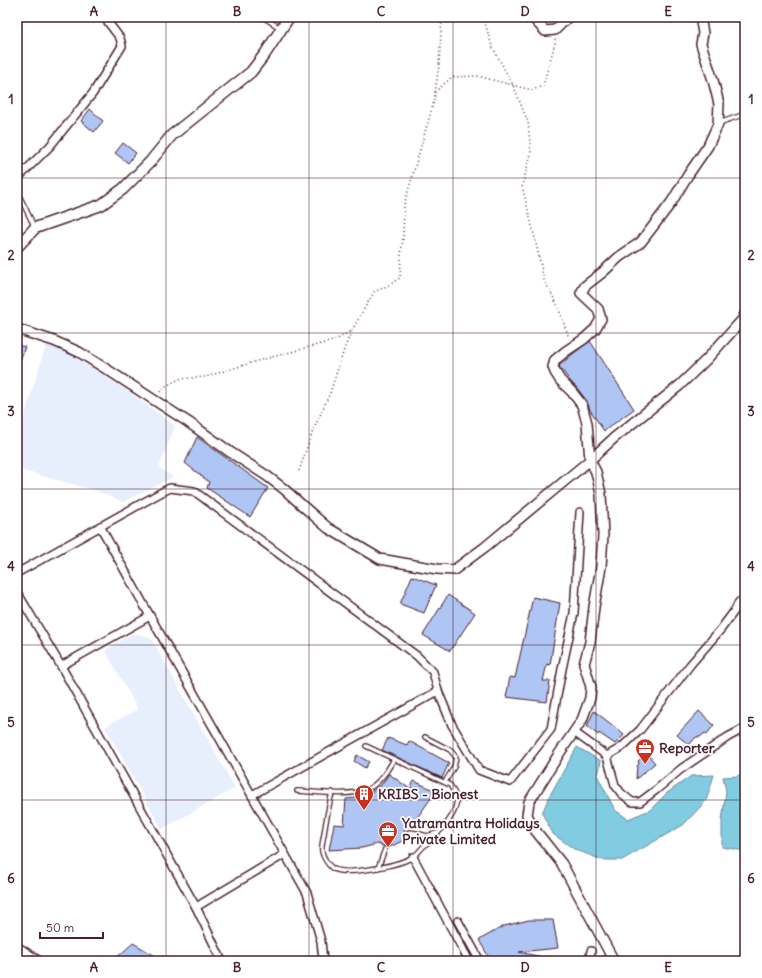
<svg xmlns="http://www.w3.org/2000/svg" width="762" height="978" font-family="Delius,sans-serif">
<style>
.built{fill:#e7eefc}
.water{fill:#82cce2;stroke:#6c8799}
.building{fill:#afc6f5;stroke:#4a1f2b}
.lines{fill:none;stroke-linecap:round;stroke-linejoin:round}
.service-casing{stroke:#4a1f2b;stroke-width:6}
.minor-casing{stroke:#4a1f2b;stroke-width:10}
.tertiary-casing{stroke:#4a1f2b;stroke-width:12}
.secondary-casing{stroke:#4a1f2b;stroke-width:13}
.path{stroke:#4a1f2b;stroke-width:1.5;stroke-dasharray:1 3;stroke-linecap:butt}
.service{stroke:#fff;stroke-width:3.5}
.minor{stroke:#fff;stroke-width:7}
.tertiary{stroke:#fff;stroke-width:9}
.secondary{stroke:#fff;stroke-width:10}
.grid{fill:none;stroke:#4a1f2b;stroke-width:1;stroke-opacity:0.55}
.labels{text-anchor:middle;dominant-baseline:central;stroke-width:3.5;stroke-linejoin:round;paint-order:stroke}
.poi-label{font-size:14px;font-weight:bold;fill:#4a1f2b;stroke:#fff;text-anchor:start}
.neatline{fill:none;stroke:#4a1f2b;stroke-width:1.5}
.grid-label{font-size:13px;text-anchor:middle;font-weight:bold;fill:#4a1f2b}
</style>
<rect width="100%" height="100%" fill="#fff"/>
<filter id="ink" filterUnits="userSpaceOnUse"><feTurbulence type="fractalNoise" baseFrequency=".025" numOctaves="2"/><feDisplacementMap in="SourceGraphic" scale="8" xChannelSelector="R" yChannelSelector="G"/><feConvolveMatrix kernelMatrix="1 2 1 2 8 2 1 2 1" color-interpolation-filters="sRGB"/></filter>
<g filter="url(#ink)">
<!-- built -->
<g class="built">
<path d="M48,339L129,392L175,426L159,468L173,477L123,502L97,491L17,469V430H20Z"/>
<path d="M132,634L144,635L152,640L235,788L162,829L105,727L138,709L105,650Z"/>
</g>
<!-- water -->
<g class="water">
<path d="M577,747L601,761L598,777L615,810L628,819L650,810L667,793L691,776L714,775L706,801L683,825L622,860H602L574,849L553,834L542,813L550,795Z"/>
<path d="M745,769V851L722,847V820L726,791L723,777L738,776Z"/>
</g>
<!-- building -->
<g class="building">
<path d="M90,109L103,121L94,132L81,121Z"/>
<path d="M123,143L136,153L128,163L115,153Z"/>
<path d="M590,341L634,409L604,431L590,410L587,401L577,388L570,381L559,366L560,365L574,353Z"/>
<path d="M17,345L25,347L18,366H17Z"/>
<path d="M197,437L268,488L250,517L207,488L209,482L185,463Z"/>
<path d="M412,576L436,585L424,613L400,604Z"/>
<path d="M448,595L475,613L450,651L423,635Z"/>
<path d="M533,597L560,603L550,665L547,664L543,681H550L547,702L506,697L510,677L515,678Z"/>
<path d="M594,711L611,724L624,735L615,744L599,733L598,735L587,726Z"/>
<path d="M699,711L714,725L707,734L705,733L700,737H696L689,745L677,735Z"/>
<path d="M388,738L407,745L409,741L449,763L442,778L382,750Z"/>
<path d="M647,754L655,763L636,779L637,766L639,764L638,761Z"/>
<path d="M357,755L369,762L365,768L354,761Z"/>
<path d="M389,774L410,789L414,781L436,791L417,818L404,830L408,838L388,848L386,846H383L377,844L362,848L329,850L334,824L344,825L346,799L357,798L370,793L381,785Z"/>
<path d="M529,920H553L558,948L519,952L547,958V961H491L479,940L504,926Z"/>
<path d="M133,943L164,961H113Z"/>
</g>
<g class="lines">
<!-- service casing -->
<g class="service-casing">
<g id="service">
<path d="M263,17L280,28"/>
<path d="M719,123L745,114"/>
<path d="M17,191L34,226"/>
<path d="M425,737L450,750L456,757L454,767L445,782"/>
<path d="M297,791C315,792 352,797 368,789C380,783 388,770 394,759"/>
<path d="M332,792C329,806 326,820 324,834C323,840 321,847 322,852C323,857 328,865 332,868C344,877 398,865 411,858C416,856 419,851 423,847C434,837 453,821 456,805C457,798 454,791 450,785L366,746"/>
<path d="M409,832L416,833L427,836L437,833"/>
<path d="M378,868L385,849"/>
</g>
</g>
<!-- minor casing -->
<g class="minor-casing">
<g id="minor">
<path d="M17,179L50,146L93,93L122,46L120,38L104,17"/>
<path d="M100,526L150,616L220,739L307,893L321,941L323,961"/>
<path d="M17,573L162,492L170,488L194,491L417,656L433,672L438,691L452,725L479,770L510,782L551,729L562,669L574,613L580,512"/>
<path d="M17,592L61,666L196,907L222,961"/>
<path d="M61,666L150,616"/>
<path d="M574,732L607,756L615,785L621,793L632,802H640L656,790L681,769L728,737L745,728"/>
<path d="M607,756L622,747L640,730L690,665L721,629L735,610L739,602"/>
<path d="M252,795L438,691"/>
<path d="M413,857L469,961"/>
<path d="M196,907L285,854"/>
<path d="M458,921L480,961"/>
<path d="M589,961L591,951"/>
</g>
</g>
<!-- tertiary casing -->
<g class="tertiary-casing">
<g id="tertiary">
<path d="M532,17L545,31L555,30L568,17"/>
<path d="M17,329L54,341L79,352L111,372L188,422L230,452L267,476L284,489L304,507L328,528L380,559L437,569L454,570L485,547L590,460L614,438L679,386L706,360L743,319L745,314"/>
<path d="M614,961L562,864L535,830L527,815L529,802L559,754L582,720L590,698L591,687L584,664L590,642L594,607L601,567L603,535L601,494L596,472L590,460L587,423L582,405L572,392L560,380L555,372L553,367L555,360L566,351L584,339L595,329L601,319L598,309L581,293L585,286L603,272L619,257L641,242L671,203L688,175L708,146L718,124L719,104L713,80L701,44L703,33L700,17"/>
</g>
</g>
<!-- secondary casing -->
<g class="secondary-casing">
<g id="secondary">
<path d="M17,247L35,228L101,205L123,189L150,162L172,135L251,72L265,54L289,17"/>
<path d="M17,948L37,961"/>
<path d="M17,957L23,961"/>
</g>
</g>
<!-- path -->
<g class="path">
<path d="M483,17L492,46L513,85L528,122L531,154L522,186L533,230L544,280L557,304L569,338"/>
<path d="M435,92L452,77L477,76L532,90L543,86L555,43V38"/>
<path d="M160,392L166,386L179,379L205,377L257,361L336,340L352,330L374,292L389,285L400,278L401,255L403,238L404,205L434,101L439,64L442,17"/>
<path d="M299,471L312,433L330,393L345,347L352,330"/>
</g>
<!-- service -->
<use href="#service" class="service"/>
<!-- minor -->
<use href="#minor" class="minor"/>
<!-- tertiary -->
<use href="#tertiary" class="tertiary"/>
<!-- secondary -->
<use href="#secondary" class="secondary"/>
</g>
</g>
<!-- grid -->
<path class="grid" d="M166,17V961M309,17V961M453,17V961M596,17V961M17,178H745M17,333H745M17,489H745M17,645H745M17,800H745"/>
<!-- icons -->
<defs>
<g id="office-pin" transform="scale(1)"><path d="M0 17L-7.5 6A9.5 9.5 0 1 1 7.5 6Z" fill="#c8321e" stroke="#fff"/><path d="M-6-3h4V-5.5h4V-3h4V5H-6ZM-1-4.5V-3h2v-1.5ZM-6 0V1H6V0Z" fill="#fff"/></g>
<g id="building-pin" transform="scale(1)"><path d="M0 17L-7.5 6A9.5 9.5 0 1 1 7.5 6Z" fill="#c8321e" stroke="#fff"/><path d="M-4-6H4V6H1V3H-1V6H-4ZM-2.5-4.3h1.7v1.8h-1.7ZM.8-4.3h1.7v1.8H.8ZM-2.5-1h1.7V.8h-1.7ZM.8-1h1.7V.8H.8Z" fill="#fff"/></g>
</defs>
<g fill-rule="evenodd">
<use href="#office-pin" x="645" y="748"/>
<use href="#building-pin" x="364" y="794"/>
<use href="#office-pin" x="388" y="831"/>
</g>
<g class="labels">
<!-- poi labels -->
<g class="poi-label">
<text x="659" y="748">Reporter</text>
<text x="378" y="794">KRIBS - Bionest</text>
<text x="402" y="823">Yatramantra Holidays<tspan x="402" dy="16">Private Limited</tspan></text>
</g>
</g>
<!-- margin -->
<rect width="762" height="978" fill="none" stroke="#fff" stroke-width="44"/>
<!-- scale -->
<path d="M40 932v6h63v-6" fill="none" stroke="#4a1f2b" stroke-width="2"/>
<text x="46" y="932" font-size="12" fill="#4a1f2b" stroke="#ffffff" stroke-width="3" paint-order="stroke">50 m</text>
<rect x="22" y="22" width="718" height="934" class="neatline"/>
<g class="grid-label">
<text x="94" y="16">A</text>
<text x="237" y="16">B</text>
<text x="381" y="16">C</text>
<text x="525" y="16">D</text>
<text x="668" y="16">E</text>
<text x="11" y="104">1</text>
<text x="751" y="104">1</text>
<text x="11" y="260">2</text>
<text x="751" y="260">2</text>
<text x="11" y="416">3</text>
<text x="751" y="416">3</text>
<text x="11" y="571">4</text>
<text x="751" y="571">4</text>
<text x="11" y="727">5</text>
<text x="751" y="727">5</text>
<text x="11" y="883">6</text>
<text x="751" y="883">6</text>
<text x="94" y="972">A</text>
<text x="237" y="972">B</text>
<text x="381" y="972">C</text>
<text x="525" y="972">D</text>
<text x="668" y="972">E</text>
</g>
</svg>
